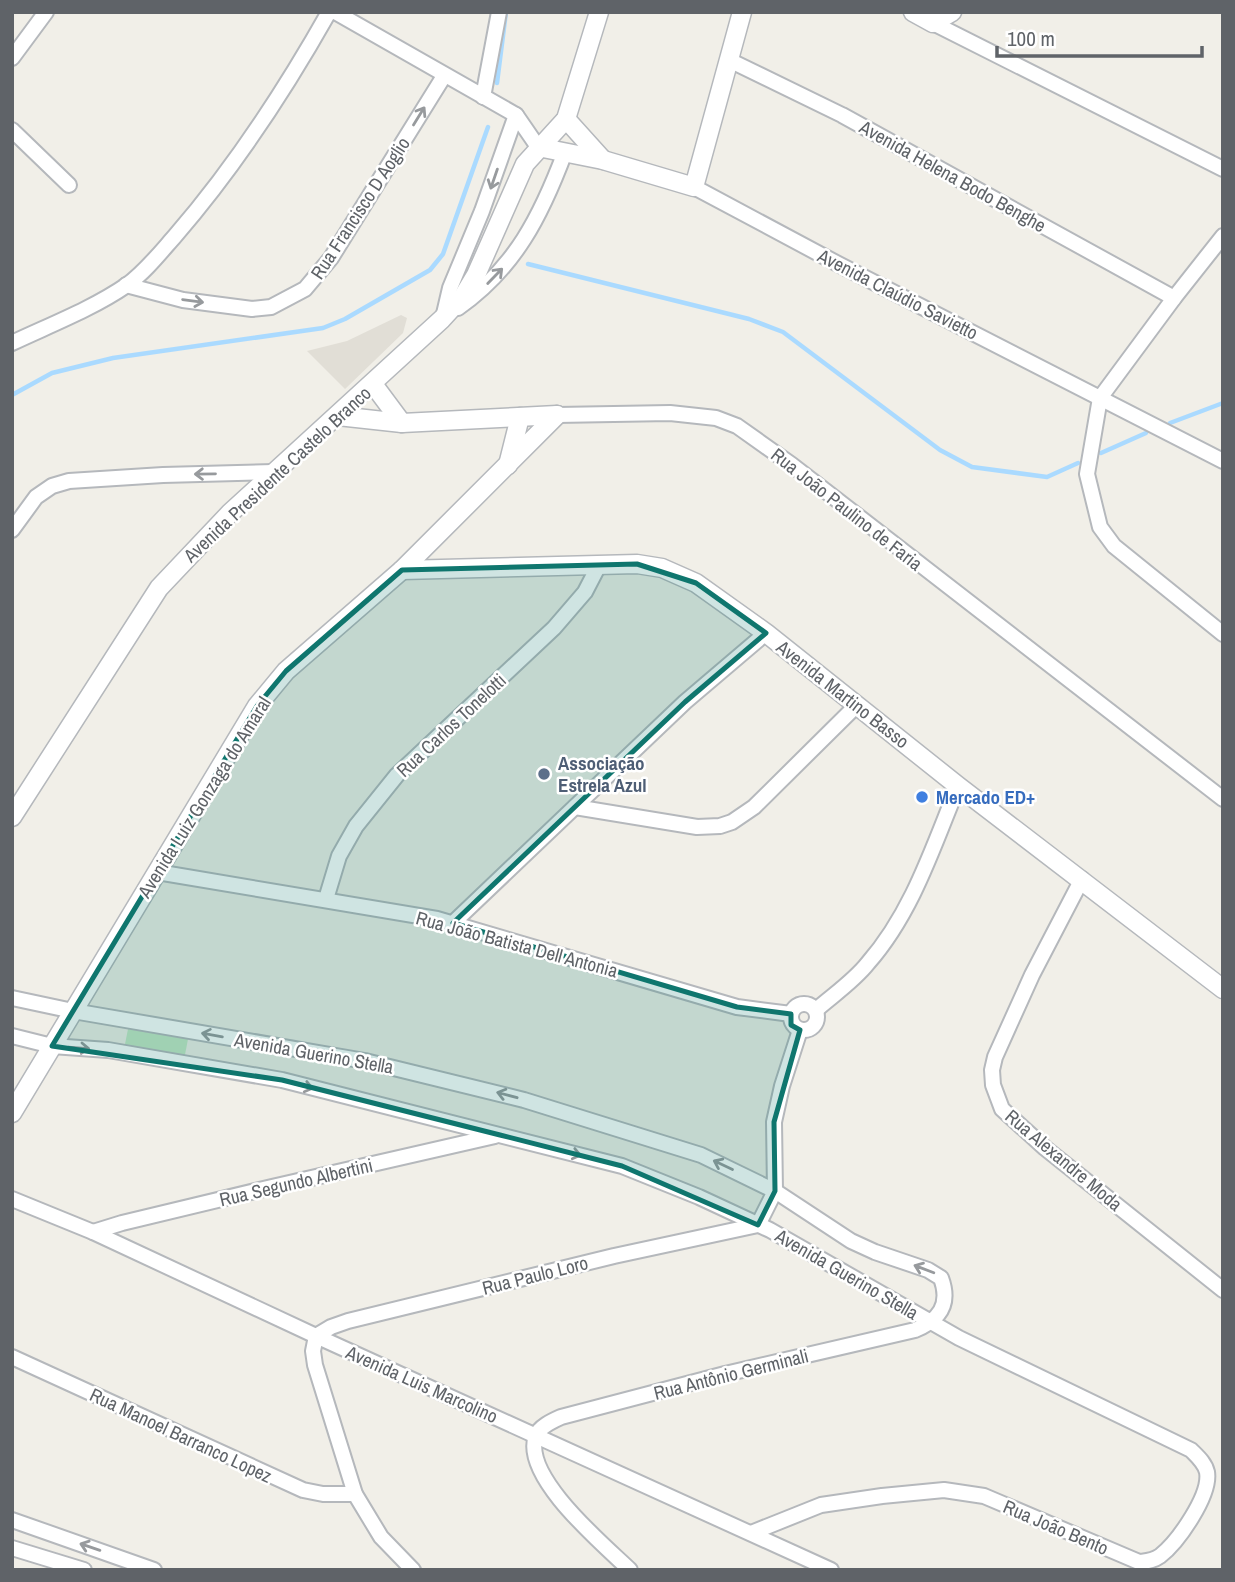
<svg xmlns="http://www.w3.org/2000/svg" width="1235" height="1582" font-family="'Archivo Narrow',sans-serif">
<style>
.education{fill:#e1ded6}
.green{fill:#c5e8c5}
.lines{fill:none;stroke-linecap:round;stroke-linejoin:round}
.stream{stroke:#aadaff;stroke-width:4.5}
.minor-casing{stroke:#b5b8bc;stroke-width:18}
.tertiary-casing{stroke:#b5b8bc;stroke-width:21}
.minor{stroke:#fff;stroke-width:14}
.tertiary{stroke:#fff;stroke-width:18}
.oneway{stroke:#979a9d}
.marked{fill:#0f766e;fill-opacity:0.2;stroke:#0f766e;stroke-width:5;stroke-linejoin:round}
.service-dot{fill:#5c6f8a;stroke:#fff;stroke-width:2.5}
.shop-dot{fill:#3f7fe0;stroke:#fff;stroke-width:2.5}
.labels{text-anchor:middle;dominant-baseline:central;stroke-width:5;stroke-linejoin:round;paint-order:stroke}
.street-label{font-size:19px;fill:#5f6368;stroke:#fff}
.service-label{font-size:19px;font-weight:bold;fill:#4e5e75;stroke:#fff;text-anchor:start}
.shop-label{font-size:19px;font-weight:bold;fill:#366cbe;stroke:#fff;text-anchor:start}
</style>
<rect width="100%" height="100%" fill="#f1efe8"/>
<!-- education -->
<path class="education" d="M401,315L407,318L403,333L345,389L307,351L347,341Z"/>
<!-- green -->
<path class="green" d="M128,1029L188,1039L184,1060L124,1049Z"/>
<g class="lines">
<!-- stream -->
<g class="stream">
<path d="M497,83L506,12"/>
<path d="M528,264L749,319L783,332L940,450L972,467L1047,477L1078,463"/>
<path d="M12,395L52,373L113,358L323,328L345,319L430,270L443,254L488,127"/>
<path d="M1170,423L1223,403"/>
<path d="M1101,453L1146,433"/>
</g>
<!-- minor casing -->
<g class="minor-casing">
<g id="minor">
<path d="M335,12L516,115L538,147"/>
<path d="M933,23L1223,169"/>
<path d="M12,58L46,12"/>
<path d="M729,60L842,115L1174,298"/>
<path d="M483,97L499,12"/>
<path d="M12,130L69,185"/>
<path d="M694,187L840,265L1223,461"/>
<path d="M1223,236L1174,298L1100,398L1087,474L1100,527L1114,546L1223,634"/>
<path d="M126,285L183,300L252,309L271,307L305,289L331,258L444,76"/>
<path d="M458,308C515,268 541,216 565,152"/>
<path d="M443,318L450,288L482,211L516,115"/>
<path d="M12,343C50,325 92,309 127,285C145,272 160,253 175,236C234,168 285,90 329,12"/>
<path d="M557,415L670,413L716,418L737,426L792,465L1223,799"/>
<path d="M12,530L36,497L52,486L69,481L163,475L274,472"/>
<path d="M575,807L697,827L720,826L732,822L754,807L857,705"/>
<path d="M157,872L437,919L737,1007L791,1014"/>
<path d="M1082,879L1032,975L995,1057L992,1070L993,1085L1002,1109L1045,1148L1223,1290"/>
<path d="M326,899L339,856L356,826L397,775L554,628L585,592L599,565"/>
<path d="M453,923L685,702L766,633"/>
<path d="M12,998L73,1011L365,1061L524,1100L701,1155L775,1191L851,1241L875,1252L928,1270L941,1278C951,1305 939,1320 915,1330L725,1374L561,1417C552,1421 539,1427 536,1436C521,1476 604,1545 630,1570"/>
<circle cx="804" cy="1017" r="13"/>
<path d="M816,1010C833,995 854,981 868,963C912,913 933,847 958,786"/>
<path d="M12,1036L52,1046L108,1050L282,1080L622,1166L699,1197L770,1230L959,1338L1191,1450C1198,1457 1205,1463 1207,1472C1211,1495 1178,1542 1160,1556C1153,1561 1147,1561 1139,1562L984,1496L944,1490L882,1496L821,1505L751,1533"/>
<path d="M12,1199L93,1232L316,1336L831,1570"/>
<path d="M93,1232L122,1223L272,1187L495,1136"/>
<path d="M12,1357L303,1490L323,1494H355"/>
<path d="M12,1520L154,1570"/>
<path d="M12,1548L84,1570"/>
<path d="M413,1570L381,1537L355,1494L315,1365L313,1351L316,1336L331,1327L348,1321L614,1256L758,1225L775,1191L774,1122L782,1086L800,1030"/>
</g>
</g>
<!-- tertiary casing -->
<g class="tertiary-casing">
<g id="tertiary">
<path d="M913,12L933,23L952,12"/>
<path d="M566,119L603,160"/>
<path d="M538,147L603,160L694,187L742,12"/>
<path d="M373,384L402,423"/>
<path d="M338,416L402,423L557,415"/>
<path d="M508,465L520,417"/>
<path d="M402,570L637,564L662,568L696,583L766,633L958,786L1223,989"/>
<path d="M12,817L159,588L230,513L442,319L464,295L476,275L525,164L566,119L599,12"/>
<path d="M12,1113L257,706L286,671L402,570L557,415"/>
</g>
</g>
<!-- minor -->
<use href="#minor" class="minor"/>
<!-- tertiary -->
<use href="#tertiary" class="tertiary"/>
</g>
<!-- one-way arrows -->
<defs><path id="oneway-shaft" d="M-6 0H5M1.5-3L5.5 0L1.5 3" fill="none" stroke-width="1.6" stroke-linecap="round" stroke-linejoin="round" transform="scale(1.75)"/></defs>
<g class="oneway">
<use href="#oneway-shaft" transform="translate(419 116) rotate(-58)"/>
<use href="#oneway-shaft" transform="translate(494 179) rotate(109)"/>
<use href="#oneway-shaft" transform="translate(495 276) rotate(-46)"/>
<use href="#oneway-shaft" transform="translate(193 301) rotate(8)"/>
<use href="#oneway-shaft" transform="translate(205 474) rotate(179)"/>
<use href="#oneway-shaft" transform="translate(212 1035) rotate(-170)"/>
<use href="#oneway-shaft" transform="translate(79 1048) rotate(4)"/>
<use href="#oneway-shaft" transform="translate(303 1086) rotate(14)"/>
<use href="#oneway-shaft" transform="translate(507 1095) rotate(-165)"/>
<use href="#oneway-shaft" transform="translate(571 1153) rotate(14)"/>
<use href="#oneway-shaft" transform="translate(723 1165) rotate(-155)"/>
<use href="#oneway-shaft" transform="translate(924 1269) rotate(-159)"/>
<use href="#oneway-shaft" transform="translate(90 1547) rotate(-161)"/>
</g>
<!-- marked area -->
<path class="marked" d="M637,564L696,583L766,633L685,702L453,923L737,1007L791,1014V1025L800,1030L774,1122L775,1191L758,1225L622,1166L500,1135L282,1080L52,1046L257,706L286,671L402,570Z"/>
<!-- markers -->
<circle class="service-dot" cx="544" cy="774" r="7"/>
<circle class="shop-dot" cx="922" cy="797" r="7"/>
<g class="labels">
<!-- street labels -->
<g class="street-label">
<text transform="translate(953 176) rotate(29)">Avenida Helena Bodo Benghe</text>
<text transform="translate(360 208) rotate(-57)">Rua Francisco D Aoglio</text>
<text transform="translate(898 294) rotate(27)">Avenida Claúdio Savietto</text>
<text transform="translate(277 474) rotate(-43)">Avenida Presidente Castelo Branco</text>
<text transform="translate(847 509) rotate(38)">Rua João Paulino de Faria</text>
<text transform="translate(843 694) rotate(38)">Avenida Martino Basso</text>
<text transform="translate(451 725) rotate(-43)">Rua Carlos Tonelotti</text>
<text transform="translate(204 797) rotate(-58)">Avenida Luiz Gonzaga do Amaral</text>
<text transform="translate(517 944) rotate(15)">Rua João Batista Dell Antonia</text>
<text transform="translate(314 1053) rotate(10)">Avenida Guerino Stella</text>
<text transform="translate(1064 1160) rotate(40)">Rua Alexandre Moda</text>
<text transform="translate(296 1182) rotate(-13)">Rua Segundo Albertini</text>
<text transform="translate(847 1274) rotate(30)">Avenida Guerino Stella</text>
<text transform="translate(535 1275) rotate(-14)">Rua Paulo Loro</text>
<text transform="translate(731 1374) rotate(-14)">Rua Antônio Germinali</text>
<text transform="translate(422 1384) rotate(24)">Avenida Luis Marcolino</text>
<text transform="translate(181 1435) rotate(25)">Rua Manoel Barranco Lopez</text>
<text transform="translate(1056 1527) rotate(23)">Rua João Bento</text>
</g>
<!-- service labels -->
<g class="service-label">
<text x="558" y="763">Associação<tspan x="558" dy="22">Estrela Azul</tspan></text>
</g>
<!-- shop labels -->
<g class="shop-label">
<text x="936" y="797">Mercado ED+</text>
</g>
</g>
<!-- border -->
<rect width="1235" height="1582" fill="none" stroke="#5f6368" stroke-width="28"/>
<!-- scale -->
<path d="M997 46v10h205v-10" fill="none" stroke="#5f6368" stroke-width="3.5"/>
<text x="1007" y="46" font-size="21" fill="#5f6368" stroke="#ffffff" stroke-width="5" paint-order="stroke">100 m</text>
</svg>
